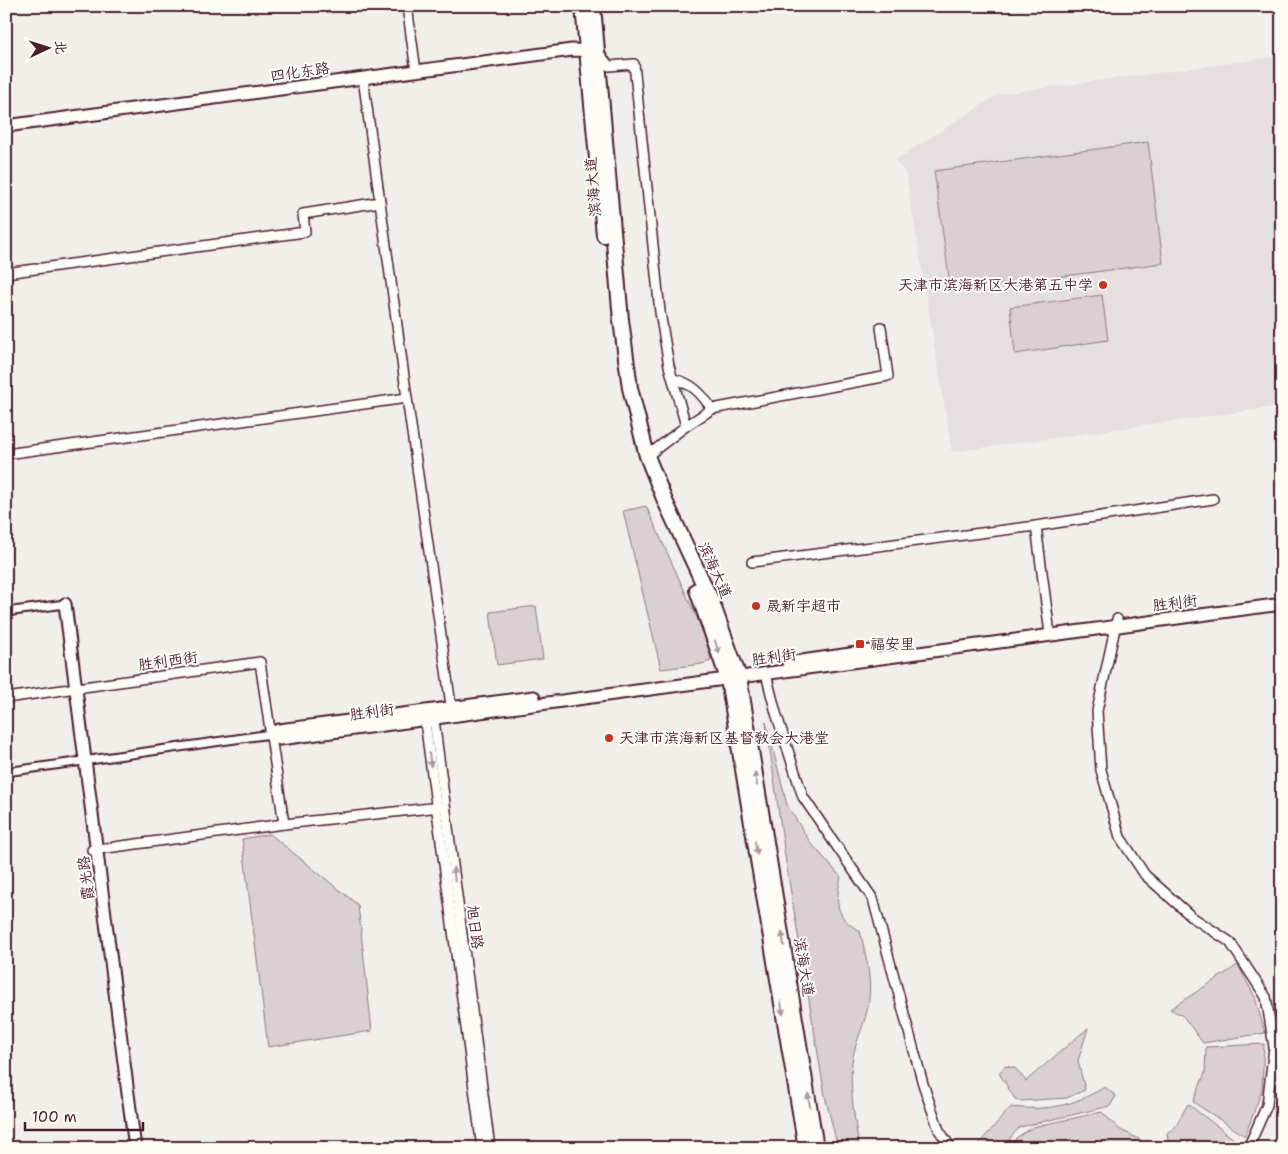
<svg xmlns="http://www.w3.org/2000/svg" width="1288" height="1154" font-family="'Shantell Sans','LXGW WenKai TC',sans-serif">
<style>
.built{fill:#e5dfdd}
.green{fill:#d9d0cf;stroke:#92787d}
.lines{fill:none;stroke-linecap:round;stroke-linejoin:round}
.pedestrian-casing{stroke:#4a1f2b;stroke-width:11}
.minor-casing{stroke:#4a1f2b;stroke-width:12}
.tertiary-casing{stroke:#4a1f2b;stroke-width:15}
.secondary-casing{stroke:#4a1f2b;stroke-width:18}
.pedestrian{stroke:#fdfcf7;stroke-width:7}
.minor{stroke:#fdfcf7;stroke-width:9}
.tertiary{stroke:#fdfcf7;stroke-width:11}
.secondary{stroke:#fdfcf7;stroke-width:14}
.oneway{fill:#ac999b}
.poi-dot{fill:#c8321e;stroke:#fdfcf7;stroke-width:2}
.labels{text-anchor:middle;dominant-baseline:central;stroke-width:4;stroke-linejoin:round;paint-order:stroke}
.street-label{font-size:15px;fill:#4a1f2b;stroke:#fdfcf7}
.poi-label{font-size:15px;fill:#4a1f2b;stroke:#fdfcf7;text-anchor:start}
</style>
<rect width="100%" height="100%" fill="#f2efeb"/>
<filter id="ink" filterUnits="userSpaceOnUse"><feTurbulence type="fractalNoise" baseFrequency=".02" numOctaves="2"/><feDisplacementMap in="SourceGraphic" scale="10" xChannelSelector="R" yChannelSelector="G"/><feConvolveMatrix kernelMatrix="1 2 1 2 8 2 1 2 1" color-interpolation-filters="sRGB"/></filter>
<g filter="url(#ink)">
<!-- built -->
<path class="built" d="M1282,56V406L952,452L906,174L895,160L999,94Z"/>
<!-- green -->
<g class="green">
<path d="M1148,142L1163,263L951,291L934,171Z"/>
<path d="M1102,295L1108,340L1015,354L1010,307Z"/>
<path d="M646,506L706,638L711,661L702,664L661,669L623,511Z"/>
<path d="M536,606L543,659L497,665L490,612Z"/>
<path d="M766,722L787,805L810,842L841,877C835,903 835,917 860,931C867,960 874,986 866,1015C863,1027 857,1039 854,1052C847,1079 855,1120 859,1148H838L825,1096L786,863Z"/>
<path d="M270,834L358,905L372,1031L268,1047L242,839Z"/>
<path d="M1238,965L1255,997L1265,1033L1203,1043L1183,1016L1170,1009Z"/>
<path d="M1088,1028L1078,1061L1085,1090L1067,1098L1020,1101L1015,1099L999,1073L1005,1066L1015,1068L1026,1081Z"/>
<path d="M1264,1044L1262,1090L1245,1136L1193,1102L1205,1073L1206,1047Z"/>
<path d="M1105,1087L1116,1096L1110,1106L1020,1127L1010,1138L1008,1148H975L1011,1107C1049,1111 1072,1106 1105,1087Z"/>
<path d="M1188,1104L1239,1143L1236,1148H1169L1167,1133L1175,1127Z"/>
<path d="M1102,1112L1119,1129L1141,1140L1142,1148H1012L1016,1138L1033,1127Z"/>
</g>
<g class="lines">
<!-- pedestrian casing -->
<g class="pedestrian-casing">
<g id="pedestrian">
<path d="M6,612L65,604"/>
<path d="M6,772L271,734"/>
</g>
</g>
<!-- minor casing -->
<g class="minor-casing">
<g id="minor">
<path d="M407,6L416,71"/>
<path d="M598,52L609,66L634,64L660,312L669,366L686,426"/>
<path d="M6,273L305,232L303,214L380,202"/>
<path d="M673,379C692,383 701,393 712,409"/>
<path d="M407,398L452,712"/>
<path d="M6,454L407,398L363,78"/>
<path d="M647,456L686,426L712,409L888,376L881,327"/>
<path d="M1036,526L1050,634"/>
<path d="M752,562L1036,526L1213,499"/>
<path d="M1117,619L1097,711L1101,770L1120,837L1145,875L1192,917L1230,942L1266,997L1274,1047L1267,1105L1248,1148"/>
<path d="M766,674L776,713L803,797L873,899L923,1084L939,1130L951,1148"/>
<path d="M6,698L260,662L284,824"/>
<path d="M433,712L490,1148"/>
<path d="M424,714L482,1148"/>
<path d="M92,850L284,824L440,807"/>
</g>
</g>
<!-- tertiary casing -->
<g class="tertiary-casing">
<g id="tertiary">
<path d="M6,126L572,50L594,51"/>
<path d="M65,604L135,1148"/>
<path d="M788,663L871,651"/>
<path d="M271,734L280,739L1282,604"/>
<path d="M271,734L279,730L534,697"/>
</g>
</g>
<!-- secondary casing -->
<g class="secondary-casing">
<g id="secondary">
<path d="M583,6L604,235"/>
<path d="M593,6L621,320L630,388L647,456L665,501L711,600L739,677L816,1148"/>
<path d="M697,590L728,679L806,1148"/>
</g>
</g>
<!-- pedestrian -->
<use href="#pedestrian" class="pedestrian"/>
<!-- minor -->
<use href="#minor" class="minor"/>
<!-- tertiary -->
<use href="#tertiary" class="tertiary"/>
<!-- secondary -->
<use href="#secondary" class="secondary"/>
</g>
<!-- one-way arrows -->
<defs><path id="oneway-solid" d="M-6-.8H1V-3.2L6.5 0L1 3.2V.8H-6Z" transform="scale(1.25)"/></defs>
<g class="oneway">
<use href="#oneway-solid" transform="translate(717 647) rotate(71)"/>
<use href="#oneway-solid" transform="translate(430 760) rotate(82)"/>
<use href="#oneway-solid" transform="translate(756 779) rotate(-99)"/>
<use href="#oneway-solid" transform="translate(756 848) rotate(81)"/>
<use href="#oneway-solid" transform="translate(454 874) rotate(-97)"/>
<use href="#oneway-solid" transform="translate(783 939) rotate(-99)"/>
<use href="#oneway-solid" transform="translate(782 1008) rotate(81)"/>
<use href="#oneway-solid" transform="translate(809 1100) rotate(-98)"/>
</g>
</g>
<!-- markers -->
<g class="poi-dot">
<circle cx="1103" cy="285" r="5"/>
<circle cx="756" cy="606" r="5"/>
<rect x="855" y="639" width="10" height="10" rx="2.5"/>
<circle cx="609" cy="738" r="5"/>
</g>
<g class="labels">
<!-- street labels -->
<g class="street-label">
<text transform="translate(300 72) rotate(-8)">四化东路</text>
<text transform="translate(593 187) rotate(-95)">滨海大道</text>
<text transform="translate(715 570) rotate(66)">滨海大道</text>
<text transform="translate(1175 603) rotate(-7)">胜利街</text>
<text transform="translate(774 657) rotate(-8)">胜利街</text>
<text transform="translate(168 661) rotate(-8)">胜利西街</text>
<text transform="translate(372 712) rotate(-8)">胜利街</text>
<text transform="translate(86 878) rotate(-97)">霞光路</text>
<text transform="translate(475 927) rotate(83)">旭日路</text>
<text transform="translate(804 967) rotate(81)">滨海大道</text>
</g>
<!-- poi labels -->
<g class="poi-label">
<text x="1093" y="285" text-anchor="end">天津市滨海新区大港第五中学</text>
<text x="766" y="606">晟新宇超市</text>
<text x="870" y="644">福安里</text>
<text x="619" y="738">天津市滨海新区基督教会大港堂</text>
</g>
</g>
<!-- margin -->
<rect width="1288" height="1154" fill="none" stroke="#fdfcf7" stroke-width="25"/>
<rect x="12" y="12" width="1263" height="1129" fill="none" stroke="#4a1f2b" stroke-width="2" filter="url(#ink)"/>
<!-- north arrow -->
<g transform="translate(48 48) rotate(86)" stroke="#fdfcf7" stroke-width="4" paint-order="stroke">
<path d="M0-4L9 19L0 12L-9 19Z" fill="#4a1f2b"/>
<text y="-8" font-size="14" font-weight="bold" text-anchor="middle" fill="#4a1f2b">北</text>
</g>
<!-- scale -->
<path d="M25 1122v8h118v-8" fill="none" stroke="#4a1f2b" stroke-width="2.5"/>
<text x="32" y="1122" font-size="15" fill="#4a1f2b" stroke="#fdfcf7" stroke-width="4" paint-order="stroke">100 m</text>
</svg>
